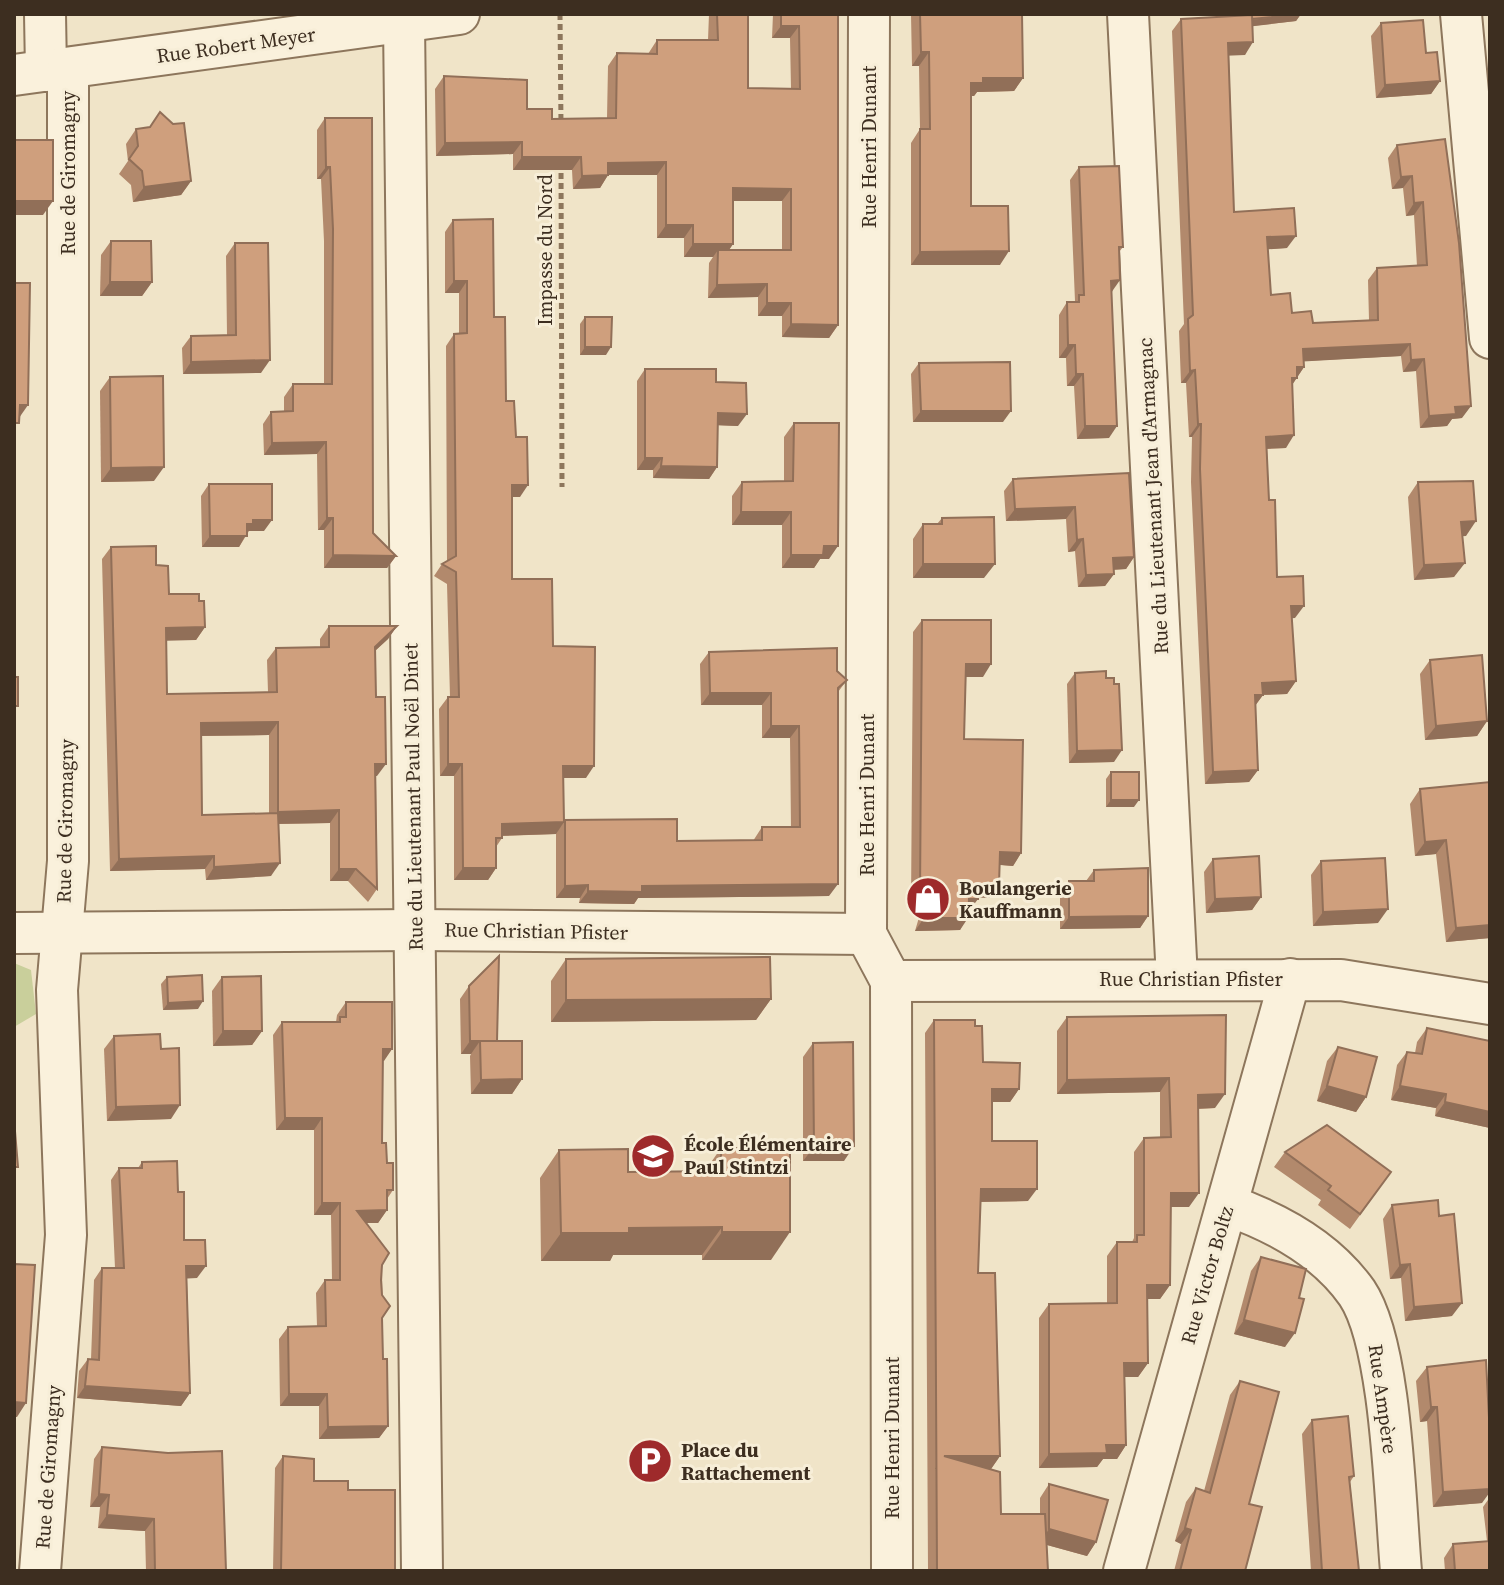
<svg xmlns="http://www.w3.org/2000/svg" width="1504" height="1585" font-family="'Source Serif 4',serif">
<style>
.green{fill:#c9cf9b}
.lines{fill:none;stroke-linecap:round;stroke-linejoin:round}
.street-casing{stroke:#8d765c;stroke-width:44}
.path{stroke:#8d765c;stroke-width:5;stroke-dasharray:6 4;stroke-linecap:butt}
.street{stroke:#faf1dc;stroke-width:40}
.wall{fill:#b2896c;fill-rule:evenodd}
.shaded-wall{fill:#916f58}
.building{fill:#cf9f7d;stroke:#916f58;stroke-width:2}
.labels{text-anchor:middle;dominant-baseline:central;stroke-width:6;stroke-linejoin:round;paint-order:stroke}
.street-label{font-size:20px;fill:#3d2e20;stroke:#f7eed8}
.poi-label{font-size:20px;font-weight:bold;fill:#3d2e20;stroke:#f7eed8;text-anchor:start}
</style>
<rect width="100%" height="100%" fill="#f0e4c8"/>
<!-- green -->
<path class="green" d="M14,963L31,970L36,1014L14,1027Z"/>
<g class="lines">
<!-- street casing -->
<g class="street-casing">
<g id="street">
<path d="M45,14L46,71"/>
<path d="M869,14L866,934L891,981L892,1571"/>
<path d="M1128,14L1177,979"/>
<path d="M1461,14L1490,338"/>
<path d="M404,22L422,1571"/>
<path d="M14,75L459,14"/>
<path d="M14,933L415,930L866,934"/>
<path d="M891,981L1341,980L1490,1004"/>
<path d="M1227,1205C1276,1222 1326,1249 1357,1293C1392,1345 1395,1504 1401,1571"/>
<path d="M40,1571L66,1235L57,990L68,861V69"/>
<path d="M1124,1571L1290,979"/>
</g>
</g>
<!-- path -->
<g class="path">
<path d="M560,14L561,125"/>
<path d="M561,163L562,487"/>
</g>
<!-- street -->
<use href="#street" class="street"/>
</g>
<!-- wall -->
<g class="wall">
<path d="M709,14H748V88H791L790,38H772L773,14H838V325L829,338L782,337V316H758V297L708,298L709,263L713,257H684V238H657V175H608L600,188L573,189L572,170H513V154L436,156L435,89L444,76L552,119L607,118L608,66L617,53L648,54L657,40H708ZM733,201H782V250H729L733,244Z"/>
<path d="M911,14H1022L1023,78L1014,91L977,92L974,96H971V206L1000,265H911V143L920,129L919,66H912Z"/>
<path d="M1245,14H1301L1296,21L1252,26L1245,55H1229L1234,212L1287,248L1268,249L1271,295L1292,313L1313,323L1369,320L1368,280L1377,268L1417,266L1414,215L1406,216L1403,188L1392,189L1388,158L1397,145L1445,139L1462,418L1452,419L1447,426L1420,428L1416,371L1403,372L1401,356L1304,361V367L1292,385L1286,448L1267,449L1269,500L1277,577L1295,618H1292L1296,681L1287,694L1263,695L1255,706L1258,770L1249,782L1205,784L1191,482L1192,437H1189L1186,383H1181L1179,331L1184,324L1172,31L1181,19L1245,16Z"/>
<path d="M1381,23L1426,53L1440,81L1431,94L1376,98L1371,36Z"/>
<path d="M325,118L373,533L396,556L387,568H324V530H318L317,454L264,455L263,424L271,412L284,411V397L293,384H324V241L321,179H317V130Z"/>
<path d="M136,129L191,181L181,195L133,202L131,185L119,174L128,161L126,144Z"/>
<path d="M1079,167L1123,247L1119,252L1112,292L1109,438L1077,439L1074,386H1067L1066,358H1059V315L1067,302L1075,301L1070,180Z"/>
<path d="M453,220L494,317L506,401L516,437L520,497H512V579L553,646L586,778H563L564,820L677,841H753L762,827H791L790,738H762V705H701L700,664L709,652L837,671L847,680L838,692L829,896L638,898L634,904L579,903L580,898H556V834L502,836V838L496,847V868L488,880H454V776H440L439,709L448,697H450L447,584L434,576L442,564L447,561L446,346L454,334H459V293H445V232Z"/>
<path d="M111,241L152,282L142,296H100L101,255Z"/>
<path d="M235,243L261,373L183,374L182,348L191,336L227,335L226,256Z"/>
<path d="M585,317L606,355H580V324Z"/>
<path d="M919,363L1003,422H913L911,374Z"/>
<path d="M645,369L716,382L738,426L718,425L717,467L709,479L653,478V470H637V381Z"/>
<path d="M110,377L154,481L101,482L100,391Z"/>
<path d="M794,423L829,559H820L814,568H782V525H732V496L742,482L784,481V437Z"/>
<path d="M1129,473L1134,557L1126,569L1113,570L1114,574L1105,586L1078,587L1075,551L1068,552L1066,519L1006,521L1004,491L1013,479Z"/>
<path d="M1418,482L1466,536H1462L1454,577L1414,580L1408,497Z"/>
<path d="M209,484L264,531H249L239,547H202L201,496Z"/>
<path d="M942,518L984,578H913V539L923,524H937Z"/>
<path d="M111,547L156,565L169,594L205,627L196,640H166L167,694L268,692L267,660L276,648L320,647V639L329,626H397L388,639L375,651L377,889L368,902L348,881H330V823L278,824L271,876L206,880L205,869L110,871L102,559ZM269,735V813L202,815L201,736Z"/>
<path d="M922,620L983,677H966L964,739L1021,853L1013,866L1000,865L999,885L991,898L978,897L960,930L915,931L920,914L911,906L913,632Z"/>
<path d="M1430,660L1487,721L1477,736L1425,740L1420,674Z"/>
<path d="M1075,673L1114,762L1069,763L1067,684Z"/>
<path d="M1111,772L1134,807H1106V779Z"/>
<path d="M1490,782V938L1446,942L1436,854L1415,856L1410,804L1420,789Z"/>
<path d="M1213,859L1261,897L1252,910L1206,913L1204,872Z"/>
<path d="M1321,861L1378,923L1313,926L1311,875Z"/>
<path d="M1094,870L1148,916L1140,928L1060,929V894L1069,881H1086Z"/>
<path d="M566,959L771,999L756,1020L551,1022V981Z"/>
<path d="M167,977L198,1009L163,1010L161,984Z"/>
<path d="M222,977L262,1031L252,1045L213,1046L212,991Z"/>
<path d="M469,986L497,1041L522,1079L512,1094H471L470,1056L471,1054H461L460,999Z"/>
<path d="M346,1002L392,1049L383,1061L382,1143L393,1190L387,1199V1210L378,1223H366L382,1265L383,1359L388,1426L379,1438L319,1439V1406H280L279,1339L288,1327L317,1326L316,1293L325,1280H332L331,1215H314V1130H276L273,1035L282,1022H336L337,1015Z"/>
<path d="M1226,1015L1215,1108L1198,1109L1189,1207H1171L1170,1285L1160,1299H1147L1148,1363L1138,1377H1125L1126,1445L1117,1459H1103L1097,1467L1039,1468V1318L1049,1304L1107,1303V1256L1117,1242H1132L1134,1238V1152L1144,1138L1160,1137V1092L1057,1094V1031L1067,1017Z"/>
<path d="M934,1020L975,1026L983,1062L1019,1089L1010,1102H992V1141L1028,1201L980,1202L978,1273L1000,1456L991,1469H988L1001,1514H1040V1498L1049,1484L1096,1542L1087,1556L1047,1545L1048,1571H928L925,1033Z"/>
<path d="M1427,1028L1490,1041V1128L1435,1116L1436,1108L1391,1100L1397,1065L1407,1052L1415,1053L1417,1042Z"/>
<path d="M114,1036L161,1049L171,1119L107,1121L104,1049Z"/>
<path d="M813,1043L844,1161H803V1057Z"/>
<path d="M1338,1047L1366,1097L1356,1112L1317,1101L1327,1061Z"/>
<path d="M721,1148L771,1260H702V1255H613L610,1261H541L540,1178L559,1150L628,1172L705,1171Z"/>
<path d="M1285,1152L1391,1172L1350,1229L1318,1205L1321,1200L1274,1167Z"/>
<path d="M142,1162L178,1192L184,1240L197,1278H187L190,1393L181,1406L77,1398L79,1371L88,1359H91L94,1280L102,1268H115L111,1180L119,1168H138Z"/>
<path d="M1392,1205L1452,1316L1405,1321L1401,1278L1390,1279L1383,1219Z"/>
<path d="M1261,1257L1299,1298L1285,1347L1234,1334L1251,1271Z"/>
<path d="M1427,1367L1482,1503L1433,1507L1427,1421L1420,1422L1416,1381Z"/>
<path d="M1240,1381L1249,1504L1245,1571H1174L1181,1544L1175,1541L1186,1502L1196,1488L1204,1491L1230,1395Z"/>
<path d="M1312,1420L1354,1476L1350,1482L1359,1571H1311L1302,1434Z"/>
<path d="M102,1447L226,1571H146L145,1531L98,1528L100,1507H90L94,1459Z"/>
<path d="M283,1456L314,1481L348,1490L395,1571H273L275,1468Z"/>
<path d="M1490,1497V1571H1445L1444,1558L1453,1544L1487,1541L1483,1507Z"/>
</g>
<!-- shaded-wall -->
<g class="shaded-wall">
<path d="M1301,14L1296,21L1246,27L1251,20Z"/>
<path d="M781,26H799L790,38H772Z"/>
<path d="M1253,42L1245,55L1220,56L1228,43Z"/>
<path d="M921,52H929L919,66H912Z"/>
<path d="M983,78H1023L1014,91L977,92L974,96H962L971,83Z"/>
<path d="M1440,81L1431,94L1376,98L1385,85Z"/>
<path d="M522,142L513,154L436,156L445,143Z"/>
<path d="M522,157H581L572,170H513Z"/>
<path d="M666,162L657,175H608L600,188L573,189L582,176L608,163Z"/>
<path d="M326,167H330L321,179H317Z"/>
<path d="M1412,176L1403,188L1392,189L1401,177Z"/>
<path d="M191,181L181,195L133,202L144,187Z"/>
<path d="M733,188L791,189L782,201H724Z"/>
<path d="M14,201H53L43,215H14Z"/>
<path d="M1423,202L1414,215L1406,216L1414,203Z"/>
<path d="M666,225H693L684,238H657Z"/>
<path d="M1296,236L1287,248L1258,250L1267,237Z"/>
<path d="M693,244H733L724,257L718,250L713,257H684Z"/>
<path d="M1009,251L1000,265H911L920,252Z"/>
<path d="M1120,280L1111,293V281Z"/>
<path d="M454,281H467L459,293H445Z"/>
<path d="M110,282H152L142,296H100Z"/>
<path d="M767,284L758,297L708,298L717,285Z"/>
<path d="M767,303H791L782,316H758Z"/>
<path d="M791,324L838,325L829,338L782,337Z"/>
<path d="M1410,344L1401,356L1294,362L1303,349Z"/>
<path d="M1068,345H1075L1066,358H1059Z"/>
<path d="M585,347H611L606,355H580Z"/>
<path d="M1424,359L1416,371L1403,372L1411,360Z"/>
<path d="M270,360L261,373L183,374L191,362Z"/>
<path d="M1297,367H1304L1288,391H1283Z"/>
<path d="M1195,370L1186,383H1181L1190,371Z"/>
<path d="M1076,374H1083L1074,386H1067Z"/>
<path d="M20,405H28L19,418Z"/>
<path d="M1471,406L1462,418L1452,419L1447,426L1420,428L1429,416L1455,407Z"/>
<path d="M921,411H1011L1003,422H913Z"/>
<path d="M718,413L747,414L738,426L710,425Z"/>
<path d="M1198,424H1201L1192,437H1189Z"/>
<path d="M1085,426H1117L1109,438L1077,439Z"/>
<path d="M1294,435L1286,448L1257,449L1266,437Z"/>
<path d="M326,442L317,454L264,455L272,443Z"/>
<path d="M645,458H662L653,470H637Z"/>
<path d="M661,466L717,467L709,479L653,478Z"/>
<path d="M164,467L154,481L101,482L111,468Z"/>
<path d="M512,485H528L520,497H503Z"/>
<path d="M1075,507L1066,519L1006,521L1015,509Z"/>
<path d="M741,512H791L782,525H732Z"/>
<path d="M327,518H333L324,530H318Z"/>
<path d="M253,520H272L264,531H248L239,547H202L210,536L247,524Z"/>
<path d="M1476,521L1466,536L1451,537L1461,522Z"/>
<path d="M1083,539L1075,551L1068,552L1077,540Z"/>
<path d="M824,546H838L829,559H820L814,568H782L791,555Z"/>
<path d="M333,555L396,556L387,568H324Z"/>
<path d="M1134,557L1126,569L1104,570L1113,558Z"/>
<path d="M1465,563L1454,577L1414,580L1424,565Z"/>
<path d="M923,564H995L984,578H913Z"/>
<path d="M1114,574L1105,586L1078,587L1086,575Z"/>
<path d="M1291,606H1304L1295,618L1282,619Z"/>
<path d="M397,626L388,639L366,659L375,647Z"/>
<path d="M205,627L196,640L157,641L166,628Z"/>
<path d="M966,664H991L983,677H957Z"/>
<path d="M1296,681L1287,694L1254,695L1262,683Z"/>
<path d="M710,693H771L762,705H701Z"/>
<path d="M1255,695H1263L1254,707Z"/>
<path d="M1487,721L1477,736L1425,740L1436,726Z"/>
<path d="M278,722L269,735L192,736L201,723Z"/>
<path d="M771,726H799L790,738H762Z"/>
<path d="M1122,750L1114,762L1069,763L1077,751Z"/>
<path d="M375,764H386L377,776H367Z"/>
<path d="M448,764H462L454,776H440Z"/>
<path d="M563,766H594L586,778H555Z"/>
<path d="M1258,770L1249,782L1205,784L1213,772Z"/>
<path d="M1111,800H1139L1134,807H1106Z"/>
<path d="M339,810L330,823L269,824L278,812Z"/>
<path d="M564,822L556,834L493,836L502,824Z"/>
<path d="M1446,840L1436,854L1415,856L1425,842Z"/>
<path d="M1000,852L1021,853L1013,866L991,864Z"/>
<path d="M214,856L205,869L110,871L119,859Z"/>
<path d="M280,863L271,876L206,880L214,867Z"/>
<path d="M463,868H496L488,880H454Z"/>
<path d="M339,869H356L348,881H330Z"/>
<path d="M838,884L829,896L638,898L634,904L579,903L588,891L642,886Z"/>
<path d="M978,884L999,885L991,898L969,897Z"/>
<path d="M588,885L580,898H556L565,886Z"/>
<path d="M1261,897L1252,910L1206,913L1215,899Z"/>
<path d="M969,899H978L969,911Z"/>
<path d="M1388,909L1378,923L1313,926L1323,912Z"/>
<path d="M1148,916L1140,928L1060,929L1069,917Z"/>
<path d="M924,918H968L960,930L915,931Z"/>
<path d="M1490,925V938L1446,942L1456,928Z"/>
<path d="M771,999L756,1020L551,1022L566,1000Z"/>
<path d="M203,1001L198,1009L163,1010L168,1003Z"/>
<path d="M223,1031H262L252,1045L213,1046Z"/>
<path d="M470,1041H480L471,1054H461Z"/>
<path d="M383,1049H392L384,1061H374Z"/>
<path d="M1169,1078L1160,1092L1057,1094L1067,1080Z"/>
<path d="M522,1079L512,1094H471L481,1080Z"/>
<path d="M1327,1086L1366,1097L1356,1112L1317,1101Z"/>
<path d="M1400,1086L1446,1094L1436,1108L1391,1100Z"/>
<path d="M992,1089H1019L1010,1102H983Z"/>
<path d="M1225,1094L1215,1108L1188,1109L1198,1095Z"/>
<path d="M1445,1102L1490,1112V1128L1435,1116Z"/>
<path d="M180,1105L171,1119L107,1121L116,1107Z"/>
<path d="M285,1118H322L314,1130H276Z"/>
<path d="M854,1146L844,1161H803L814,1147Z"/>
<path d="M981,1189H1037L1028,1201L972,1202Z"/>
<path d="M1171,1193H1199L1189,1207H1161Z"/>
<path d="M322,1203H340L331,1215H314Z"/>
<path d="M387,1210L378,1223H348L357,1211Z"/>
<path d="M722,1227L702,1255H613L610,1261H541L561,1233L629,1228Z"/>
<path d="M722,1232H790L771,1260H702Z"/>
<path d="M1410,1264L1401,1278L1390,1279L1400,1265Z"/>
<path d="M186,1266H206L197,1278L178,1279Z"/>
<path d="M1147,1285H1170L1160,1299H1137Z"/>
<path d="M1462,1303L1452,1316L1405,1321L1414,1307Z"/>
<path d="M1244,1320L1295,1333L1285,1347L1234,1334Z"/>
<path d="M1124,1363H1148L1138,1377H1115Z"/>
<path d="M85,1386L190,1393L181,1406L77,1398Z"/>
<path d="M289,1394H327L319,1406H280Z"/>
<path d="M14,1402L26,1403L17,1417H14Z"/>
<path d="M1431,1407H1437L1427,1421L1420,1422Z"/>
<path d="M388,1426L379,1438L319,1439L328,1427Z"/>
<path d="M1106,1445H1126L1117,1459H1103L1097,1467L1039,1468L1049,1454Z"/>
<path d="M944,1456H1000L991,1469H935Z"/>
<path d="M1490,1489V1492L1482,1503L1433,1507L1443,1492Z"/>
<path d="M99,1494L109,1495L100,1507H90Z"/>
<path d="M107,1515L154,1519L145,1531L98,1528Z"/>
<path d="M1185,1528L1191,1530L1181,1544L1175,1541Z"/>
<path d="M1049,1529L1096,1542L1087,1556L1040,1543Z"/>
</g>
<!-- building -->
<g class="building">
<path d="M717,14H748V88L800,89L799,26H781V14H838V325L791,324V303H767V284L717,285L718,250H791V189L733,188V244H693V225H666V162L608,163V175L582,176L581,157H522V142L445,143L444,76L527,80V109H552V119L616,118L617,53L657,54V40H718Z"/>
<path d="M920,14H1022L1023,78H983V83H971V206H1008L1009,251L920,252V129H930L929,52H921Z"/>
<path d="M1251,14H1301L1252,19Z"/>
<path d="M1252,15L1253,42L1228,43L1234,212L1294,208L1296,236L1267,237L1271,295L1290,293L1292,313L1311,311L1313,323L1378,320L1377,268L1427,265L1423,202L1414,203L1412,176L1401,177L1397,145L1445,139L1459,243L1471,406L1455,407L1456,414L1429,416L1424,359L1411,360L1410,344L1303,349L1304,367H1297V378H1292L1294,435L1266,437L1269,500H1275L1277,577L1303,576L1304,606H1291L1296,681L1262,683L1263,695H1255L1258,770L1213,772L1200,469L1201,424H1198L1195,370L1190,371L1188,319L1193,315L1181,19Z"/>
<path d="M1423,20L1426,53L1437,52L1440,81L1385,85L1381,23Z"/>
<path d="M160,112L173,124L184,123L191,181L144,187L142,171L129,159L138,146L136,129L150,127Z"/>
<path d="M325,118H372L373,533L396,556L333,555V518H327L326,442L272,443L271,412L293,411V384H332L333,229L330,167H326Z"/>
<rect x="14" y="140" width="39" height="61"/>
<path d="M1119,166L1123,247H1119L1120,280L1111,281L1117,426H1085L1083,374H1076L1075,345H1068L1067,302H1079V295H1084L1079,167Z"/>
<path d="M493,219L494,317H505L506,401H514L516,437H527L528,485H512V579H552L553,646L595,647L594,766H563L564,822L502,824V838H496V868H463L462,764H448V697H459L456,572L442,564L456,556L454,334L467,333V281H454L453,220Z"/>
<path d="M111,241H151L152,282H110Z"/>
<path d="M235,243H268L270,360L191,362V336L236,335Z"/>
<path d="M14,283H30L28,405H20L19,423H14Z"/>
<path d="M585,317H612L611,347H585Z"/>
<path d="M1010,362L1011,411H921L919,363Z"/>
<path d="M645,369H716V382L746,383L747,414L718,413L717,467L661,466L662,458H645Z"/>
<path d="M163,376L164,467L111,468L110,377Z"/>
<path d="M794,423H839L838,546H824L823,555H791V512H741L742,482L793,481Z"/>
<path d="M1129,473L1134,557L1113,558L1114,574L1086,575L1083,539L1077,540L1075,507L1015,509L1013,479Z"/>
<path d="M1473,481L1476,521L1461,522L1465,563L1424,565L1418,482Z"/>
<path d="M209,484H272V520H253V524H247V536H210Z"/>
<path d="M994,517L995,564H923V524H942V518Z"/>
<path d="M156,546V565L168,566L169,594H199V601H204L205,627L166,628L167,694L277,692L276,648L329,647V626H397L375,647L376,697H385L386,764H375L377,889L356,869H339V810L278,812V722L201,723L202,815L278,813L280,863L214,867V856L119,859L111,547Z"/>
<path d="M922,620H991V664H966L964,739L1023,740L1021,853L1000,852L999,885L978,884V899H969L968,918H924L929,902L920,894Z"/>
<path d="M837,648V671L847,680L838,688V884L642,886V892L588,891V885L565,886V820L677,819V841L762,840V827H800L799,726H771V693H710L709,652Z"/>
<path d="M1482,655L1487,721L1436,726L1430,660Z"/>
<path d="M1106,671V678H1114V684H1119L1122,750L1077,751L1075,673Z"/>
<rect x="14" y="677" width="4" height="29"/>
<rect x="1111" y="772" width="28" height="28"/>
<path d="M1490,782V925L1456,928L1446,840L1425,842L1420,789Z"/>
<path d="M1259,856L1261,897L1215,899L1213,859Z"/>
<path d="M1385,858L1388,909L1323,912L1321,861Z"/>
<path d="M1148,868V916L1069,917V881H1094V870Z"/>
<path d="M499,956L497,1041H470L469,986Z"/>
<path d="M770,957L771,999L566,1000V959Z"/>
<path d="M202,975L203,1001L168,1003L167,977Z"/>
<path d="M261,976L262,1031H223L222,977Z"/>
<path d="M346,1002H392V1049H383L382,1143H386L387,1163H393V1190H387V1210L357,1211L389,1253L382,1265L381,1280L382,1295L390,1306L382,1318L383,1359H387L388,1426L328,1427L327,1394H289L288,1327L326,1326L325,1280H340V1203H322V1118H285L282,1022H340V1017H346Z"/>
<path d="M1226,1015L1225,1094L1198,1095L1199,1193H1171L1170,1285H1147L1148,1363H1124L1126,1445H1106L1107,1453L1049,1454V1304L1117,1303V1242H1137V1235H1144V1138L1171,1137L1169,1078L1067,1080V1017Z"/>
<path d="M934,1020H975V1026H982L983,1062L1020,1063L1019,1089H992V1141H1037V1189H981L978,1273H995L1000,1456H944L1000,1472L1001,1514H1045L1048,1571H937Z"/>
<path d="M1427,1028L1490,1041V1112L1445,1102L1446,1094L1400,1086L1407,1052L1422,1054Z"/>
<path d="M160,1034L161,1049L179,1048L180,1105L116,1107L114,1036Z"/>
<path d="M480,1041H522V1079L481,1080Z"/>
<path d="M853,1042L854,1146L814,1147L813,1043Z"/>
<path d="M1338,1047L1377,1057L1366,1097L1327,1086Z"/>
<path d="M14,1119L18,1167H14Z"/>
<path d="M1327,1125L1391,1172L1360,1214L1328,1190L1331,1186L1285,1152Z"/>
<path d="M721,1148H790V1232H722V1227L629,1228V1233H561L559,1150L628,1149V1172L721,1171Z"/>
<path d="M177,1161L178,1192H184V1240H205L206,1266H186L190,1393L85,1386L88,1359L99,1360L102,1268H124L119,1168H142V1162Z"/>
<path d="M1438,1200L1439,1216L1454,1214L1462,1303L1414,1307L1410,1264L1400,1265L1392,1205Z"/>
<path d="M1261,1257L1306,1269L1299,1298L1304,1299L1295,1333L1244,1320Z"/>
<path d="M14,1264L35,1265L26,1403L14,1402Z"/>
<path d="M1486,1360L1490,1437V1489L1443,1492L1437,1407H1431L1427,1367Z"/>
<path d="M1240,1381L1279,1392L1249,1504L1262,1507L1245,1571H1180L1191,1530L1185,1528L1196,1488L1210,1493Z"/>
<path d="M1348,1416L1354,1476L1349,1477L1359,1571H1322L1312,1420Z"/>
<path d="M102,1447L168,1453L222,1451L226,1571H155L154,1519L107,1515L109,1495L99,1494Z"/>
<path d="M283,1456L314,1459V1481H348V1490H395V1571H281Z"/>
<path d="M1049,1484L1108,1500L1096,1542L1049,1529Z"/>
<path d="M1490,1541V1571H1455L1453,1544Z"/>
</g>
<!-- icons -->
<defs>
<g id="shop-disc" transform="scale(2.3)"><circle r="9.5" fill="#9e2a2b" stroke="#f7eed8"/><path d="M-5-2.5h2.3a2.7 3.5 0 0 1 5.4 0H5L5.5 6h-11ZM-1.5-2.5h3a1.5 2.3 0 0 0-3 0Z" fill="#fff"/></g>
<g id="school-disc" transform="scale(2.3)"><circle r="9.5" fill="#9e2a2b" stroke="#f7eed8"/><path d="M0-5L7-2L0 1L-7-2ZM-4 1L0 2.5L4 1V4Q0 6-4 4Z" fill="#fff"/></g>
<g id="parking-disc" transform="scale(2.3)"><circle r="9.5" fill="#9e2a2b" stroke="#f7eed8"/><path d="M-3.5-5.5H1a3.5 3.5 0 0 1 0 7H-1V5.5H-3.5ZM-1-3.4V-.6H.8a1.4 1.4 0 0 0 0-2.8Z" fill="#fff"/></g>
</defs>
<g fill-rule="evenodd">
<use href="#shop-disc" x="928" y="899"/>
<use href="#school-disc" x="653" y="1156"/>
<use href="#parking-disc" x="650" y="1461"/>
</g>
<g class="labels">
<!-- street labels -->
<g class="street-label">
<text transform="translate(236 45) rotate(-8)">Rue Robert Meyer</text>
<text transform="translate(869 147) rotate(-90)">Rue Henri Dunant</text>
<text transform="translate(68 173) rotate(-90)">Rue de Giromagny</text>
<text transform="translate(545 250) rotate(-90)">Impasse du Nord</text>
<text transform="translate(1153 496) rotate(-93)">Rue du Lieutenant Jean d'Armagnac</text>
<text transform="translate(867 795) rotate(-90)">Rue Henri Dunant</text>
<text transform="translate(413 797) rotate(-91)">Rue du Lieutenant Paul Noël Dinet</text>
<text transform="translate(65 821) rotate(-89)">Rue de Giromagny</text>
<text transform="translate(536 931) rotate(1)">Rue Christian Pfister</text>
<text x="1191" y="979">Rue Christian Pfister</text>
<text transform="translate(1207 1275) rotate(-74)">Rue Victor Boltz</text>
<text transform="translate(1383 1399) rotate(82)">Rue Ampère</text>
<text transform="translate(892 1438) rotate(-90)">Rue Henri Dunant</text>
<text transform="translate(48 1467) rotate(-86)">Rue de Giromagny</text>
</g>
<!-- poi labels -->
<g class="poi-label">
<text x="959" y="888">Boulangerie<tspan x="959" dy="23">Kauffmann</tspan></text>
<text x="684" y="1144">École Élémentaire<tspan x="684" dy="23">Paul Stintzi</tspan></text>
<text x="681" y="1450">Place du<tspan x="681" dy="23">Rattachement</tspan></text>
</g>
</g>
<!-- border -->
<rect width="1504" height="1585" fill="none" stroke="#3d2e20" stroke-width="32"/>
</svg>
